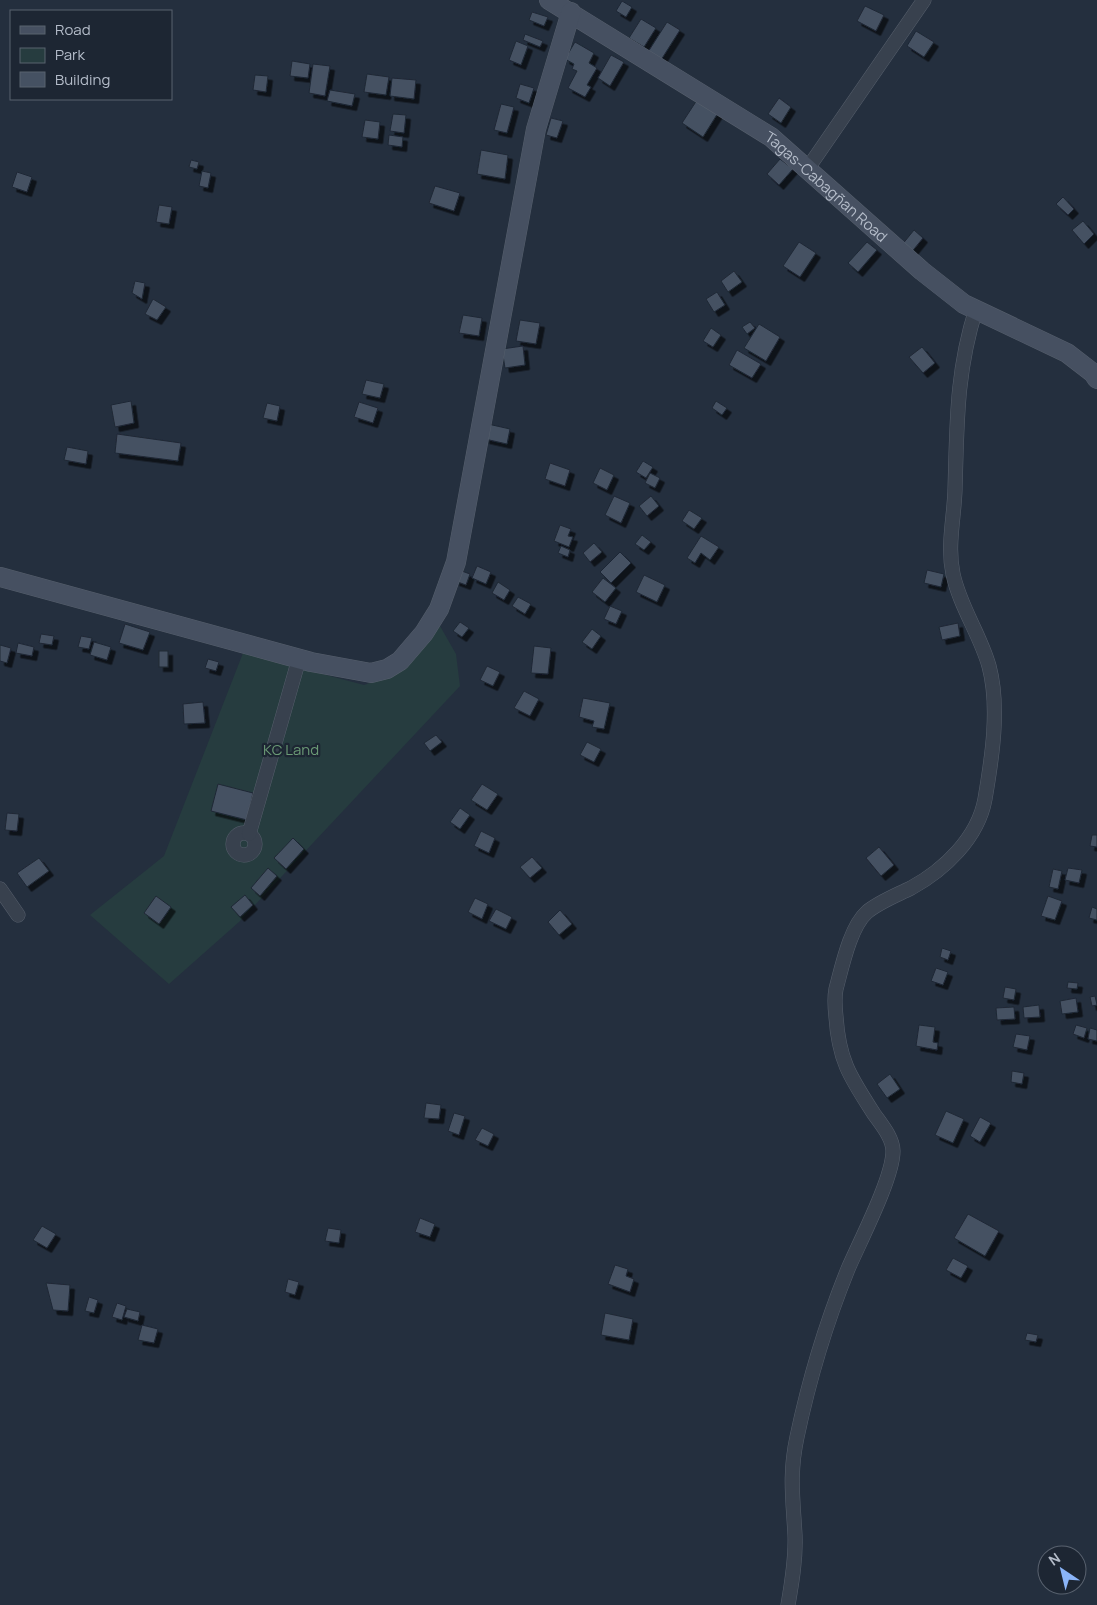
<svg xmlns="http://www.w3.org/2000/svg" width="1097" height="1605" font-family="Manrope,sans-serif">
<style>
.green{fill:#263c3f}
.building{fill:#455162;stroke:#1f2835;filter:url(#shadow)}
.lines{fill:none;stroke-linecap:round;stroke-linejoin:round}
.street-casing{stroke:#565f6c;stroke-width:15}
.secondary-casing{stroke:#565f6c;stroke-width:20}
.street{stroke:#38414e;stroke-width:14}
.secondary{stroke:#465061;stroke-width:19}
.labels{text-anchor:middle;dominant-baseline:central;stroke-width:4.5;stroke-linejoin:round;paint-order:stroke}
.street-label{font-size:15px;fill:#b4bcc9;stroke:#1d2633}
.park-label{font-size:15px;fill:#6b9a76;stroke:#1d2633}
</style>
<defs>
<filter id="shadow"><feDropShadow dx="4.5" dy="4.5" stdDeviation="0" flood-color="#0009"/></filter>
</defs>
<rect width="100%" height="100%" fill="#242f3e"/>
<!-- green -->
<path class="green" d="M440,626L456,654L460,686L239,922L169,984L90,915L164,856L243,653L364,685L397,673Z"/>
<!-- building -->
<g class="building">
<path d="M622,1L632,7L626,17L616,11Z"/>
<path d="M865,6L884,15L876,31L857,21Z"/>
<path d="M532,12L548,17L544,26L529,20Z"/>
<path d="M641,19L656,28L644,47L629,38Z"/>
<path d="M667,22L680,30L661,60L648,52Z"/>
<path d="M916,31L934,42L924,57L907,46Z"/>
<path d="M525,34L543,41L540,47L523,40Z"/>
<path d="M516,41L528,46L521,65L509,60Z"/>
<path d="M575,42L594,53L589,63L597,68L587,85L591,87L585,97L568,88L577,71L572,69L574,64L565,59Z"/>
<path d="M611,55L624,62L610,86L598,78Z"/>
<path d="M292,61L310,64L308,78L290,76Z"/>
<path d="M313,64L330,66L325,96L309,93Z"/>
<path d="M367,74L389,77L386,95L364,92Z"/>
<path d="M255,75L268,76L266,92L253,90Z"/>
<path d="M392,78L416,80L414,99L390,96Z"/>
<path d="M520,84L534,88L529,103L516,98Z"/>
<path d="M330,90L355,94L352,106L327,101Z"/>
<path d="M779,98L791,107L781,123L768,114Z"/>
<path d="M697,100L718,113L703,137L682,123Z"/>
<path d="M501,104L514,107L507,133L494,130Z"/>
<path d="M393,114L406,115L404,133L390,131Z"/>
<path d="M551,118L563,121L557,138L546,135Z"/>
<path d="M365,120L380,122L378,139L362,137Z"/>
<path d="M389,135L403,137L402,147L388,145Z"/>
<path d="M481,150L508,155L505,179L477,174Z"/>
<path d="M780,159L793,169L779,185L767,174Z"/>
<path d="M191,160L199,162L197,169L189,167Z"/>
<path d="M202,171L211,173L208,188L199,186Z"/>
<path d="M17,172L32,177L27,192L12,187Z"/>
<path d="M435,186L460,193L454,211L429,203Z"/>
<path d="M1063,197L1074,209L1068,215L1056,204Z"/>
<path d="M159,205L172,207L169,224L156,222Z"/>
<path d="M1083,221L1094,234L1084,244L1072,230Z"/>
<path d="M914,230L923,238L910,254L901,246Z"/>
<path d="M799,242L816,253L800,277L783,266Z"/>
<path d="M867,242L877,250L858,272L848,263Z"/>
<path d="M734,271L742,282L728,292L721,281Z"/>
<path d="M135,281L145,283L142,299L132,293Z"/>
<path d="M717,292L725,305L714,312L706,299Z"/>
<path d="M153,299L166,307L157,320L145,314Z"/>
<path d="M463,315L482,318L479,336L459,333Z"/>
<path d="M520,320L540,323L536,344L516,341Z"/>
<path d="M750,322L755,328L747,334L742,327Z"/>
<path d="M759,324L780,337L766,361L744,348Z"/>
<path d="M711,328L721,335L713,347L703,341Z"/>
<path d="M523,346L525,365L505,368L502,349Z"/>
<path d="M922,347L935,363L923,373L909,357Z"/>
<path d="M737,350L761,364L752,378L729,365Z"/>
<path d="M366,380L384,384L380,398L362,394Z"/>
<path d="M131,401L134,423L115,427L111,405Z"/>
<path d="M716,401L727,408L722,415L712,408Z"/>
<path d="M359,402L378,408L373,423L354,417Z"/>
<path d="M267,403L280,406L277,421L263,418Z"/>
<path d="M488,424L510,429L507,444L485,439Z"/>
<path d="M117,434L181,443L178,461L115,453Z"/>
<path d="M67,447L88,451L86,464L64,460Z"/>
<path d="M643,461L653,467L646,478L636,472Z"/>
<path d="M550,463L570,470L565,486L545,479Z"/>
<path d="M600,468L614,475L607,490L593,483Z"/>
<path d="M650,473L660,478L655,488L645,483Z"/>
<path d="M614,496L630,503L621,523L605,515Z"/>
<path d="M651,496L659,506L647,516L639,506Z"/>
<path d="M689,510L702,518L694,529L682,521Z"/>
<path d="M560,525L571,529L568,536L573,537L569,547L554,541Z"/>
<path d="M642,535L651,542L644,550L635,544Z"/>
<path d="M701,536L719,547L710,560L701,553L695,563L687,558Z"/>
<path d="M594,543L602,552L590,562L583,553Z"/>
<path d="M561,546L570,550L568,557L558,553Z"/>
<path d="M620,552L631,563L611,583L600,572Z"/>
<path d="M477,566L491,572L486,584L472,578Z"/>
<path d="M459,570L470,574L466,585L455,581Z"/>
<path d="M927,570L944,574L941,587L924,583Z"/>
<path d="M644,575L665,585L657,602L636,592Z"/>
<path d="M603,578L616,588L605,602L592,592Z"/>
<path d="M498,582L510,590L504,600L492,593Z"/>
<path d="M518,597L531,604L525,614L512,606Z"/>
<path d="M610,606L622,611L616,624L604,619Z"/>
<path d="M460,622L469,628L462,637L453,631Z"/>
<path d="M958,623L960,636L942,640L939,627Z"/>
<path d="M125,624L150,632L143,650L119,643Z"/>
<path d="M592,629L601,636L592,649L582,642Z"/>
<path d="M41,634L54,636L52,645L39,643Z"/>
<path d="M81,636L92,638L89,649L78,647Z"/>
<path d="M94,642L111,647L107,660L90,655Z"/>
<path d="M18,643L34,647L32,656L16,653Z"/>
<path d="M0,645L11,648L7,663L0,661Z"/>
<path d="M534,646L551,648L548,674L531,673Z"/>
<rect x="159" y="651" width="9" height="16"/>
<path d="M208,659L219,662L216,671L205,668Z"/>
<path d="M487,666L500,672L493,686L480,680Z"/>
<path d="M524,691L539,699L530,716L514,708Z"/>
<path d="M583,698L610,703L604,729L592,727L594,721L579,717Z"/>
<path d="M203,702L205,723L184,724L183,704Z"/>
<path d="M436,735L442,742L430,751L424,743Z"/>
<path d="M587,742L601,749L594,762L580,755Z"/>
<path d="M218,784L253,793L247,820L211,811Z"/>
<path d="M482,784L498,794L487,810L471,800Z"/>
<path d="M460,808L470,815L460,829L450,822Z"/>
<path d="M7,813L19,814L17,831L5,830Z"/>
<path d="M481,831L495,838L489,853L474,846Z"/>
<path d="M1092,835H1097V847L1090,846Z"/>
<path d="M293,838L304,849L286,869L274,858Z"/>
<path d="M879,847L894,865L881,876L866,858Z"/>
<path d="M532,857L542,868L530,878L520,867Z"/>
<path d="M39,858L49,871L27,887L17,873Z"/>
<path d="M268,868L277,876L260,896L251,888Z"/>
<path d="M1068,868L1082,870L1079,883L1065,880Z"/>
<path d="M1053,869L1062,871L1058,889L1049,887Z"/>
<path d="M245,895L253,905L240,917L231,907Z"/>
<path d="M156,896L171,907L159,924L144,913Z"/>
<path d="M1048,896L1062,901L1055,920L1041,916Z"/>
<path d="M475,898L488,904L482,919L468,912Z"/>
<path d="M1092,907L1097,909V920L1089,918Z"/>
<path d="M496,909L512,917L506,929L489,921Z"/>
<path d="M560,910L572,924L559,935L548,922Z"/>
<path d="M942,948L951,951L948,960L940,957Z"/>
<path d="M936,968L948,972L943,985L931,981Z"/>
<path d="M1068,982L1078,983L1077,989L1067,988Z"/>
<path d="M1005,987L1016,989L1014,1000L1003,998Z"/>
<path d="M1095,996L1097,1005L1092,1006L1090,997Z"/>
<path d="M1076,998L1078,1012L1062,1014L1060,1001Z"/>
<path d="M1039,1005L1040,1017L1024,1018L1023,1007Z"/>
<path d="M1014,1007L1015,1019L997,1020L996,1008Z"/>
<path d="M919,1025L935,1027L933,1042L938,1043L937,1050L916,1046Z"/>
<path d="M1076,1025L1087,1028L1084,1038L1073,1034Z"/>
<path d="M1090,1028L1097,1030V1041L1088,1039Z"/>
<path d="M1016,1034L1030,1036L1027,1050L1013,1047Z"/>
<path d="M1012,1071L1024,1073L1022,1084L1011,1082Z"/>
<path d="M890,1074L900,1089L887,1098L877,1084Z"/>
<path d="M426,1103L441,1105L439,1119L424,1118Z"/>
<path d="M946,1111L964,1119L953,1143L935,1135Z"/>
<path d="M454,1113L465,1116L459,1135L448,1131Z"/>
<path d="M980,1117L991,1123L980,1142L970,1136Z"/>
<path d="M482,1128L494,1134L488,1146L475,1140Z"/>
<path d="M968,1214L999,1231L985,1256L954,1238Z"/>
<path d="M420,1218L435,1224L430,1237L415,1232Z"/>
<path d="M42,1226L56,1234L47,1248L33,1240Z"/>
<path d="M328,1228L341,1230L339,1243L325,1241Z"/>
<path d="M953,1258L968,1266L961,1278L946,1270Z"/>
<path d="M615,1265L628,1269L626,1276L634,1279L630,1292L608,1284Z"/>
<path d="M288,1279L299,1282L295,1295L285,1292Z"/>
<path d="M46,1283L70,1285L68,1311L53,1310Z"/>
<path d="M89,1297L98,1300L94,1313L85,1311Z"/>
<path d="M117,1303L126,1306L122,1320L112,1317Z"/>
<path d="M127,1309L140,1312L138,1321L124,1317Z"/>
<path d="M605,1313L633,1319L629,1340L601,1335Z"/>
<path d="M142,1325L158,1329L154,1343L138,1340Z"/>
<path d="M1027,1333L1038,1335L1036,1342L1025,1340Z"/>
</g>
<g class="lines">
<!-- street casing -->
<g class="street-casing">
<g id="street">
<path d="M808,168L924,0"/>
<circle cx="244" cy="844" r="11"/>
<path d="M249,834L299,659"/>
<path d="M0,889L18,915"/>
<path d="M788,1605C792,1582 796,1558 795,1535C793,1499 789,1474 797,1437C809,1380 826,1323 848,1269C860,1241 893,1178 893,1151C893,1138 881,1124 874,1114C851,1078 839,1062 836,1017C835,1008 834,999 836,989C842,967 850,927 867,912C879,902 897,895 911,888C944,870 978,838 985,799C992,758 1000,707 989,666C980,634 960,607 953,574C947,546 954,519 955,490C957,425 956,372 976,309"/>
</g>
</g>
<!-- secondary casing -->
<g class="secondary-casing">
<g id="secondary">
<path id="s1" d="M549,0L771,137L922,271L964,304L1067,353L1093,373L1097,379"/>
<path d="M0,577L311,662L371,673L387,669L400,661L424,633L439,609L456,562L536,129L571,12"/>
</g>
</g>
<!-- street -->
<use href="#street" class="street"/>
<!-- secondary -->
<use href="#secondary" class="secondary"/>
</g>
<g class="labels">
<!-- street labels -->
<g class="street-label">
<text stroke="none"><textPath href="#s1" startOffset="335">Tagas-Cabagñan Road</textPath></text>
</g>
<!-- park labels -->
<g class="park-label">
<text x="291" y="749">KC Land</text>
</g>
</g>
<!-- legend -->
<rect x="10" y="10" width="162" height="90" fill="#1d2633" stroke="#59626f"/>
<rect x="20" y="26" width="25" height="8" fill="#465061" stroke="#59626f"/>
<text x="55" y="35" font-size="15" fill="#b4bcc9">Road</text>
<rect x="20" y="48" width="25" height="15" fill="#263c3f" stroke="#59626f"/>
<text x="55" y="60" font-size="15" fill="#b4bcc9">Park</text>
<rect x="20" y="72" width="25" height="15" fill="#455162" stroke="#59626f"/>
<text x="55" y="85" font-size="15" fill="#b4bcc9">Building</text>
<!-- north arrow -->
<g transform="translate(1062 1570) rotate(325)"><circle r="24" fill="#1d2633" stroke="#59626f"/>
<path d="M0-4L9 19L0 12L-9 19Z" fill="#8ab4f8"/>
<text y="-8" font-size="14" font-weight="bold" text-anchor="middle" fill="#b4bcc9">N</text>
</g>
</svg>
